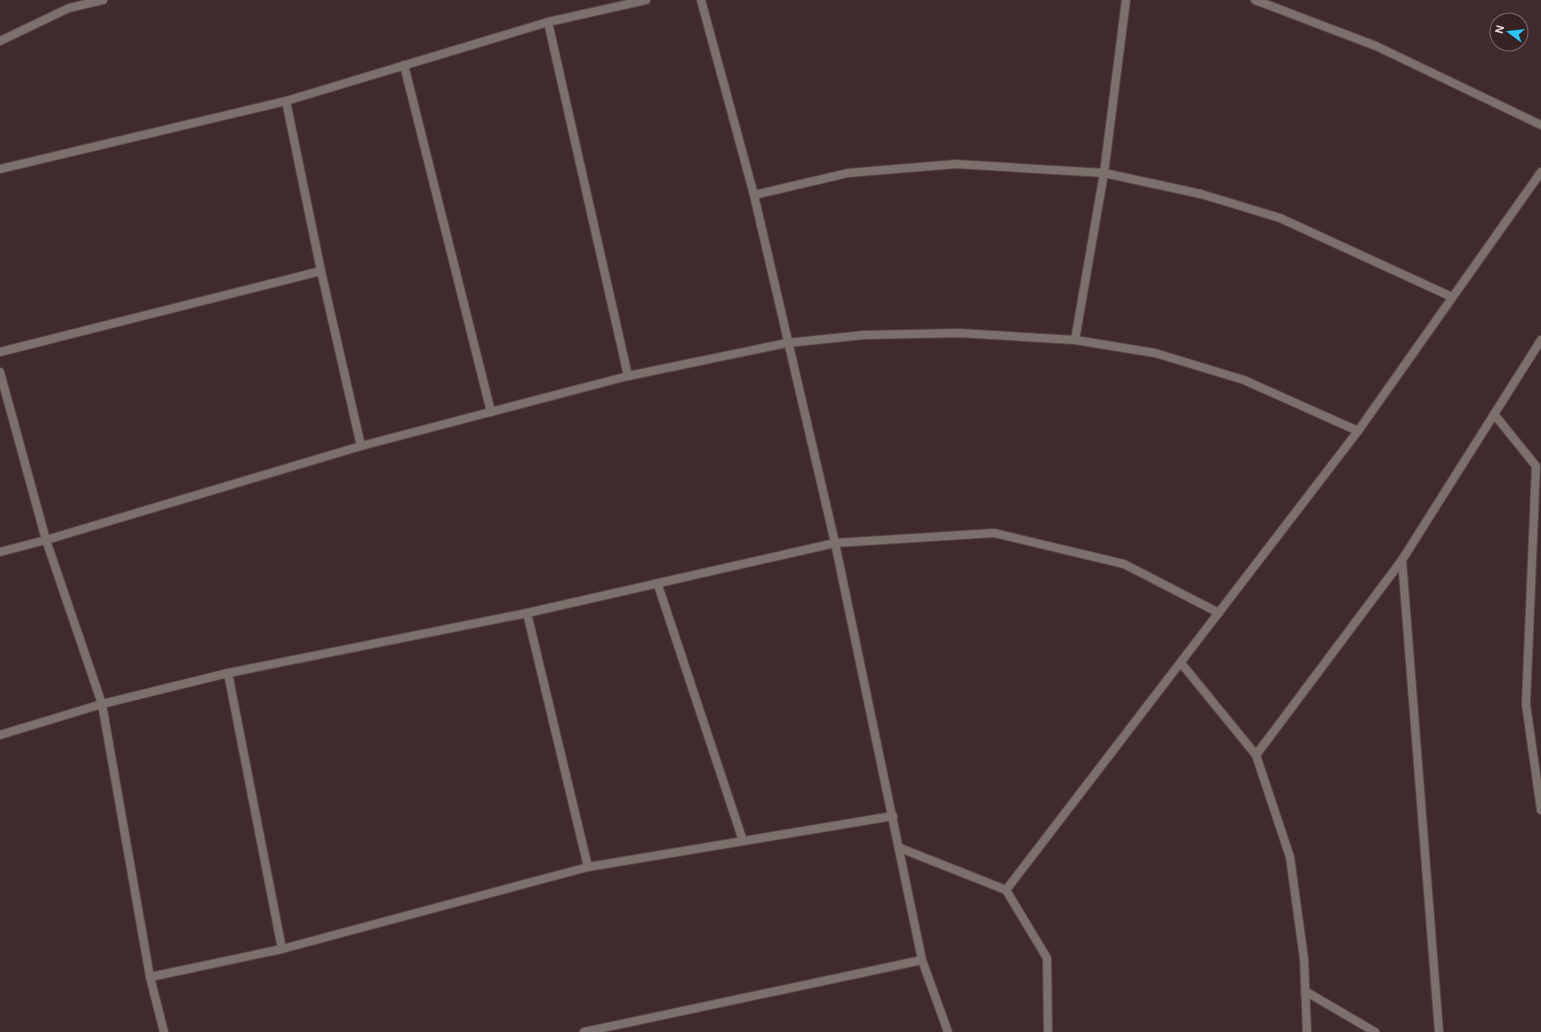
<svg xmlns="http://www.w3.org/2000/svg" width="1541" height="1032" font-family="'DM Sans',sans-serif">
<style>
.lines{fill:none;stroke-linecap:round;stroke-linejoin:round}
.street-casing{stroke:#5b4649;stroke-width:10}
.street{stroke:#7b706c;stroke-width:8}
</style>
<rect width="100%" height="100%" fill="#402a2d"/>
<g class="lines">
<!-- street casing -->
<g class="street-casing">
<g id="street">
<path d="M1255,0L1376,46L1541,125"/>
<path d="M548,22L628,376"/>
<path d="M0,41L69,8L103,0"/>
<path d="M404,65L491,412"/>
<path d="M286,101L321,271L361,446"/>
<path d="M0,169L286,101L548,22L646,0"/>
<path d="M754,195L848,173L956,164L1104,173L1201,194L1280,218L1452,297"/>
<path d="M1075,340L1104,173L1126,0"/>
<path d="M0,352L321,271"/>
<path d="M0,372L46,540L102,704L150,977L164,1032"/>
<path d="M1494,414L1536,466L1526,704L1541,810"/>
<path d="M0,552L46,540L361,446L628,376L787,343L864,335L959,333L1075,340L1155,353L1244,380L1358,431"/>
<path d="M1402,560L1439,1032"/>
<path d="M658,585L743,841"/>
<path d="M527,613L588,867"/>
<path d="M1181,663L1256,755L1290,857L1304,959L1307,1032"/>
<path d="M228,673L282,949"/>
<path d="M0,735L102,704L228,673L527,613L835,543L994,533L1124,564L1219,613"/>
<path d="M1256,755L1402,560L1541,340"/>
<path d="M900,848L1006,890L1047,958L1048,1032"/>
<path d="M1006,890L1358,431L1541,172"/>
<path d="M922,960L948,1032"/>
<path d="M150,977L282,949L588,867L893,816"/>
<path d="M1305,991L1375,1032"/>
<path d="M584,1032L922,960L835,543L754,195L701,0"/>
</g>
</g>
<!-- street -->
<use href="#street" class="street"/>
</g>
<!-- north arrow -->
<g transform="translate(1509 32) rotate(285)"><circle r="19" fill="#362123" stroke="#7e6b6d"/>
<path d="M0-3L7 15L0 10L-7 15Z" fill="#27c8ff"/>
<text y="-6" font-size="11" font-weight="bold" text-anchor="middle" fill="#e9dadb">N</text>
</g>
</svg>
